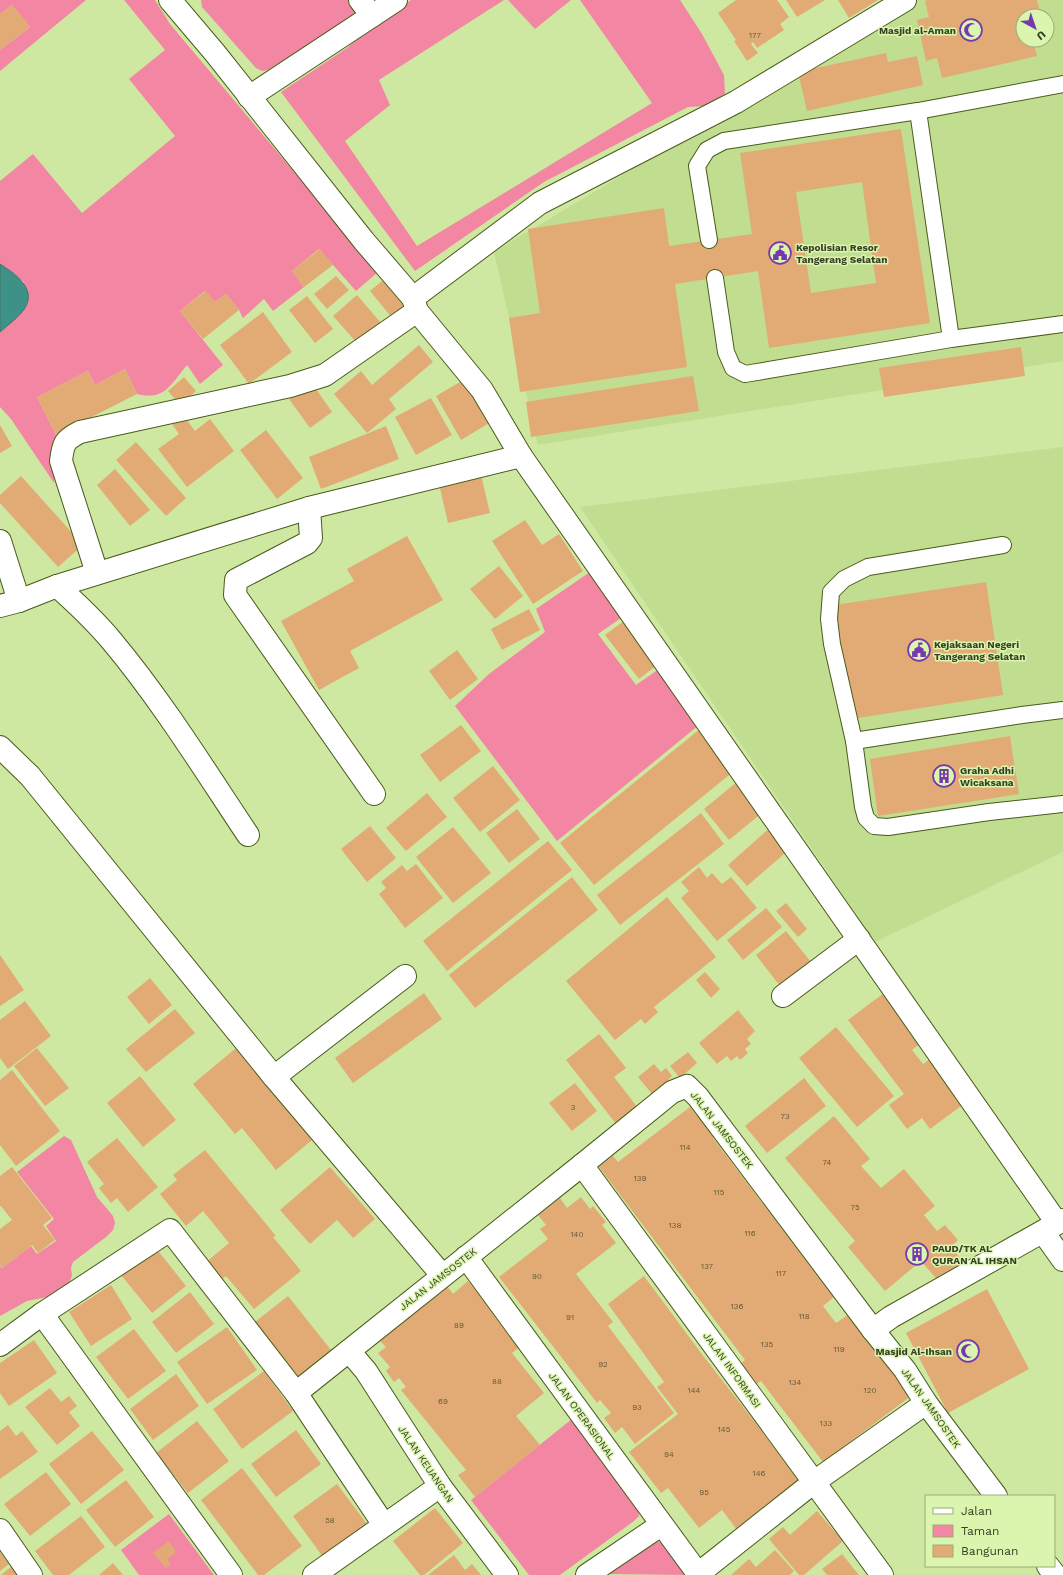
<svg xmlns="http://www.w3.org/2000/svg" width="1063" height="1575" font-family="'Work Sans',sans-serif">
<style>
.built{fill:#c0dd90;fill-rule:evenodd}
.green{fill:#f386a2}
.water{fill:#3e9187;stroke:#3c7969}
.building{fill:#e2ab75;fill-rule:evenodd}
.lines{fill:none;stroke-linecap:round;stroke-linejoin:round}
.lane-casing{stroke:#485c1a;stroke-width:18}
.street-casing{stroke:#485c1a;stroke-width:24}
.lane{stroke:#fff;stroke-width:16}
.street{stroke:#fff;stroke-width:22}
.labels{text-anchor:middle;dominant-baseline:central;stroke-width:3;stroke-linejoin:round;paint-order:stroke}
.number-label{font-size:8px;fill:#615b38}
.poi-label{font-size:10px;font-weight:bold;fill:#364024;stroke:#dbf5af;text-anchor:start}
.street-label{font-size:10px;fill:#364024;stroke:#dbf5af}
</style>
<rect width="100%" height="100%" fill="#cee8a2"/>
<!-- built -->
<g class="built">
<path d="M915,0H1063V361L538,445L494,252ZM1023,16H1047V40H1023Z"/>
<path d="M1063,447V852L875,942L580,507Z"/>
</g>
<!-- green -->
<g class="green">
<path d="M0,0H86L0,71V50L30,27L12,5L0,14Z"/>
<path d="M124,0H155L170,24L378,272L356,291L319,249L292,271L304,287L273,311L264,299L243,318L239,310L226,294L215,302L205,291L180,311L223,365L200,384L187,365C171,384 165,401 137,394L125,369L95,385L88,371L37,397L56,435L54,483L11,419L0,407V332L25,307L24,282L0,264V181L33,154L82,213L175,136L129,79L165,50Z"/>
<path d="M201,0H348L357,14L268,70L262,71L256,68L202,7Z"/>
<path d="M411,0H504L379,80L390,105L345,141L417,246L652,103L580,0H680L702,34L724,75L725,94L704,106L688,107L544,182L415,271L281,92L347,48L373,25Z"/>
<path d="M508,0H571L535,29Z"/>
<path d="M590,572L621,618L598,634L636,685L659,669L699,725L557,841L455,706L489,674L545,632L536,609Z"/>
<path d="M64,1136L71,1140L97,1197L113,1216L115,1223L113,1230L106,1237L73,1262L71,1268L72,1275L70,1281L66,1285L47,1297L27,1301L0,1316V1266L2,1268L31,1246L37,1254L56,1241L46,1226L54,1219L17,1172Z"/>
<path d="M572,1419L638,1506L639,1516L634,1521L560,1575H529L471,1500Z"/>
<path d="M169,1514L214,1575H139L121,1550Z"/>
<path d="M653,1542H660L665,1546L688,1575L607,1574Z"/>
</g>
<!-- water -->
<path class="water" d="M0,264C14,273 37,288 25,308C19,317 8,325 0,332Z"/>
<!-- building -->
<g class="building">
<path d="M736,0H777L789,17L780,24L784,30L757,48L753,42L751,44L758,53L747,61L734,41L736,40L718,13Z"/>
<path d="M786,0H825L797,17Z"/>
<path d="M838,0H878L849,18Z"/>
<path d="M928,0H1037L1041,16H1023V40H1033L1037,56L942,78L937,58L926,61L917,20L929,17L925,1Z"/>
<path d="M12,5L30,27L0,50V14Z"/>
<path d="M886,53L888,62L917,56L923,85L807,111L798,72Z"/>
<path d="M901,129L930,323L769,348L758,271L675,284L687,367L520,392L509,318L540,313L528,229L664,208L669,246L752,234L740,153ZM862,182L876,283L811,293L796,192Z"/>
<path d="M320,249L333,265L304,287L292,271Z"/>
<path d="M336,276L349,290L327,309L314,294Z"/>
<path d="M387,277L414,310L397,324L370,291Z"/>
<path d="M206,291L215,302L226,294L239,310L203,339L180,311Z"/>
<path d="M357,295L381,323L358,344L333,316Z"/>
<path d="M307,296L333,329L315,343L289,310Z"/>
<path d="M263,312L292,352L249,384L220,345Z"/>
<path d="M419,345L433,362L389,399L396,409L367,433L334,394L361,371L372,385Z"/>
<path d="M1021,347L1025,376L884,397L879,368Z"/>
<path d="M125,369L137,394L56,435L37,397L88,371L95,385Z"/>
<path d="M693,376L699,411L531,437L526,402Z"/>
<path d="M184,377L196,391L180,405L168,391Z"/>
<path d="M465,379L491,422L461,440L436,396Z"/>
<path d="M312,383L332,412L310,428L289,399Z"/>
<path d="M431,398L452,435L416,455L395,417Z"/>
<path d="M184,416L195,431L210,419L234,451L187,487L158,449L179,434L172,424Z"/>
<path d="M0,425L12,446L0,453Z"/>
<path d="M386,426L399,459L321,489L309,457Z"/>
<path d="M266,430L303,478L277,499L240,450Z"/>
<path d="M136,442L186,498L166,516L116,460Z"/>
<path d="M115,469L150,510L130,526L97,485Z"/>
<path d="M481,475L490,513L448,523L439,484Z"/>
<path d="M21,476L83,545L58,567L0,503V495Z"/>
<path d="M525,520L542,545L559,534L583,571L533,604L492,541Z"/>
<path d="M407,536L443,600L350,651L359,668L319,690L281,621L354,581L347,569Z"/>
<path d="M499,566L523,596L495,619L470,589Z"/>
<path d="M986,582L1003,695L852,719L835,605Z"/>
<path d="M529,609L540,630L502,650L491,629Z"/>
<path d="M628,618L661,662L639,679L605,635Z"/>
<path d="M457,650L478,679L450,700L429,671Z"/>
<path d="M461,725L481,751L440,782L420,755Z"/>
<path d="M700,729L734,771L594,885L560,843Z"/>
<path d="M1010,736L1019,794L878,816L870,759Z"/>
<path d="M493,766L520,800L480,832L453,798Z"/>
<path d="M738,781L763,812L729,840L704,809Z"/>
<path d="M427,793L447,817L406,851L386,828Z"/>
<path d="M517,809L540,839L509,863L486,833Z"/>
<path d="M701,813L724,844L620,925L597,895Z"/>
<path d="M370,826L396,858L367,882L341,849Z"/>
<path d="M772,826L791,848L747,886L728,865Z"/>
<path d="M453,827L491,873L453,903L416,857Z"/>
<path d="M548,841L572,870L447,971L423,941Z"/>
<path d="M416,864L443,898L405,928L379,894L386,888L381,882L402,865L407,871Z"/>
<path d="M699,867L707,878L712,873L722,884L731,877L757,908L717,941L681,898L689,891L681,882Z"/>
<path d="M572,877L598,910L475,1008L449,975Z"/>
<path d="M667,897L716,957L654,1007L658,1012L645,1024L641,1019L615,1040L566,981Z"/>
<path d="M786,903L807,929L798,937L776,911Z"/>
<path d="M766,908L782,927L743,960L727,940Z"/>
<path d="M786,931L811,962L780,986L756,955Z"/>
<path d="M0,955L24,990L0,1006Z"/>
<path d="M705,972L720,989L711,998L696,980Z"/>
<path d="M150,978L172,1005L149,1024L127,997Z"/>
<path d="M424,993L442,1019L353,1083L335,1058Z"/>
<path d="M884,993L927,1038L912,1050L923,1064L936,1055L969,1100L930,1129L922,1118L907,1129L889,1105L904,1094L848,1020Z"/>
<path d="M25,1001L51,1036L8,1069L0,1058V1020Z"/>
<path d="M175,1009L195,1033L146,1072L126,1049Z"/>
<path d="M738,1010L755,1031L747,1039L751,1044L745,1049L748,1053L740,1060L737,1056L731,1061L727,1056L717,1064L699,1043Z"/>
<path d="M836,1027L894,1096L857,1127L799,1058Z"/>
<path d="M599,1034L626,1068L614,1077L638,1108L617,1125L566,1060Z"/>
<path d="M37,1048L69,1088L45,1106L14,1066Z"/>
<path d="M236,1048L312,1140L276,1170L242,1128L235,1134L193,1084Z"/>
<path d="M688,1052L697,1063L680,1078L670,1066Z"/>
<path d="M654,1064L661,1072L666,1068L672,1076L668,1080L673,1086L656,1099L638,1077Z"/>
<path d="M12,1070L60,1131L16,1166L0,1145V1080Z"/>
<path d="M140,1076L176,1120L143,1147L107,1103Z"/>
<path d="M804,1078L826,1106L767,1153L745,1126Z"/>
<path d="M575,1083L597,1111L572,1131L549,1103Z"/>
<path d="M690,1107L697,1116L703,1112L719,1133L713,1138L834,1297L823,1306L836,1323L849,1314L911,1396L823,1462L761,1381L754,1386L739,1365L745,1360L599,1167L613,1156L618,1162Z"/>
<path d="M834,1116L870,1159L861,1166L881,1188L904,1169L935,1206L924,1215L937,1231L945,1225L958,1240L951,1247L965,1264L941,1284L921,1261L885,1291L848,1247L855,1241L785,1158Z"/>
<path d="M117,1138L158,1187L128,1212L117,1198L111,1203L99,1188L104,1184L87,1162Z"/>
<path d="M205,1150L276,1236L273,1237L301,1271L254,1309L226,1276L220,1281L205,1263L229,1243L203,1211L186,1226L160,1194L177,1180L173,1175Z"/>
<path d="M12,1167L52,1218L43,1225L55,1240L38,1253L32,1245L2,1268L0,1265V1229L12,1220L1,1206L0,1207V1176Z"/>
<path d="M330,1167L375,1219L353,1238L337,1220L310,1244L280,1210Z"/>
<path d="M581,1197L590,1209L593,1206L606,1222L602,1225L616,1243L576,1274L613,1322L608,1326L674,1413L635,1444L622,1427L615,1433L604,1418L611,1413L600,1400L597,1403L499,1277L548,1239L540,1229L546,1225L538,1215L560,1198L567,1208Z"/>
<path d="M155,1247L186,1286L152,1313L121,1275Z"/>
<path d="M644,1276L701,1353L771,1443L776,1439L789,1454L782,1458L800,1481L737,1530L722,1510L699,1528L668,1488L661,1493L629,1452L678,1414L657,1387L664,1382L608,1304Z"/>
<path d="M468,1281L521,1346L512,1353L544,1393L516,1416L540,1445L475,1497L458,1475L466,1470L401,1390L406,1387L399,1378L394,1382L386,1371L390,1367L378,1353L386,1347L379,1340L447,1286L453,1294Z"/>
<path d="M111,1285L132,1319L91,1346L69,1312Z"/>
<path d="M987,1289L1029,1369L948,1413L906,1333Z"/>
<path d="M190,1292L214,1324L176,1353L152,1322Z"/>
<path d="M288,1296L331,1350L294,1380L251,1325Z"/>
<path d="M227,1327L257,1370L207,1404L177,1362Z"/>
<path d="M134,1329L166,1371L128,1399L96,1357Z"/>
<path d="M34,1340L57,1373L9,1406L0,1393V1363Z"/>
<path d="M264,1371L293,1411L242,1449L213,1409Z"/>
<path d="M176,1374L199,1406L153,1440L130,1409Z"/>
<path d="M50,1388L61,1402L69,1396L77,1406L69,1412L80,1426L57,1445L25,1407Z"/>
<path d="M197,1421L229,1461L188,1493L156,1453Z"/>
<path d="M8,1425L16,1436L22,1431L38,1452L0,1479V1431Z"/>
<path d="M296,1430L321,1464L276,1497L251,1464Z"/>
<path d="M92,1431L124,1470L81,1504L49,1464Z"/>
<path d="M242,1468L302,1546L264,1575H258L201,1500Z"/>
<path d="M46,1472L71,1504L30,1536L4,1504Z"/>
<path d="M126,1480L154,1517L115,1547L86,1510Z"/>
<path d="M337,1484L367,1524L323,1557L293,1516Z"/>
<path d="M435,1508L463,1543L424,1575H420L393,1541Z"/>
<path d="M817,1511L843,1541L804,1575H799L769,1539L783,1527L790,1535Z"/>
<path d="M81,1516L105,1547L69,1575H53L35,1551Z"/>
<path d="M169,1541L176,1552L167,1559L171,1564L166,1568L153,1553Z"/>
<path d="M775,1550L794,1571L790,1575H731L749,1559L756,1567Z"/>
<path d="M0,1552L9,1564L0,1571Z"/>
<path d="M842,1554L859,1575H827L822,1569Z"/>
<path d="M454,1555L465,1570L472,1564L481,1575H428Z"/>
<path d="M17,1562L24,1575H1Z"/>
<path d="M113,1563L123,1575H99Z"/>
</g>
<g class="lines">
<!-- lane casing -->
<g class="lane-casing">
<g id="lane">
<path d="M1063,84L918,111L951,339L1063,324"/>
<path d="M709,240L697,166L707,150L724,141L918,111"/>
<path d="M715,278L726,352L733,368L745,374L951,339"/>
<path d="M1003,545L868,567L844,579L831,592L829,619L832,644L854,741L863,807L866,818L874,826L888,827L989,812L1063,804"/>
<path d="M854,741L1022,715L1063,710"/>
</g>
</g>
<!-- street casing -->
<g class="street-casing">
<g id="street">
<path d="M170,0L215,53L364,241L413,298L417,311L482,390L521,456L1057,1223"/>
<path d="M360,0L372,16"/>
<path d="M249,97L396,0"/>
<path d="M413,298L540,203L736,102L905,0"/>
<path d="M309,508L311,538L307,543L236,580L235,595L374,794"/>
<path d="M0,541L19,601"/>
<path d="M97,573L61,461C63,444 64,440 80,432L290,386L325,375L417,311"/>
<path d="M57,586C76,603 95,621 111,640C162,701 204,769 248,835"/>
<path d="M0,606L19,601L57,586L309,508L521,456"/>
<path d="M0,747L30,776L274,1077L442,1275"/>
<path d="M783,996L859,939"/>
<path d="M274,1077L405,976"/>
<path d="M582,1165L882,1575"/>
<path d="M1043,1232L1063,1260"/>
<path d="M466,1257L699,1575"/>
<path d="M42,1314L231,1575"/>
<path d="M873,1330L891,1317L1063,1220"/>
<path d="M0,1345L42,1314L170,1230L296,1393L384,1525"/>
<path d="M349,1351L366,1371L440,1486L507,1575"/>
<path d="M296,1393L582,1165L672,1092L687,1086L698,1097L873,1330L905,1370L926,1403L996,1496"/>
<path d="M0,1530L31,1575"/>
<path d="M1048,1566L1055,1575"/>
<path d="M698,1574L814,1482L926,1403"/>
<path d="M314,1575L440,1486"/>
<path d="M587,1575L661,1525"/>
</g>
</g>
<!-- lane -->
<use href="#lane" class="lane"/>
<!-- street -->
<use href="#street" class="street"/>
</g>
<!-- icons -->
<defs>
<g id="mosque-ring" transform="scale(1.15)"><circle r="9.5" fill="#dbf5af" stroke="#7638ad" stroke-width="1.5"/><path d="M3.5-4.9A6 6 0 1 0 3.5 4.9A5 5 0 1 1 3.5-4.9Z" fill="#7638ad"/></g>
<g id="civic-ring" transform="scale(1.15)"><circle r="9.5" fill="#dbf5af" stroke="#7638ad" stroke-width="1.5"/><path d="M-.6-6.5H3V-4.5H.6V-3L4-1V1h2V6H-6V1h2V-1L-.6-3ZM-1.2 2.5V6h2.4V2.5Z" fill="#7638ad"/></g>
<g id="building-ring" transform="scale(1.15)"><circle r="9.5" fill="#dbf5af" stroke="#7638ad" stroke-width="1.5"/><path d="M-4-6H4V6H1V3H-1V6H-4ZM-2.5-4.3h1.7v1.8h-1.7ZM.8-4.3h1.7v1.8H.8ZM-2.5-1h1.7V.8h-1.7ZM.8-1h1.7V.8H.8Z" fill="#7638ad"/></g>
</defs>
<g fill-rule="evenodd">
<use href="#mosque-ring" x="971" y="30"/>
<use href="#civic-ring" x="780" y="253"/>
<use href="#civic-ring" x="919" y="650"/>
<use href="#building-ring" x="944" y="776"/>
<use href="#building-ring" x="917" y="1254"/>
<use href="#mosque-ring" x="968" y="1351"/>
</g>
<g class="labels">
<!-- number labels -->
<g class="number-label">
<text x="755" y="35">177</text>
<text x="573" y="1107">3</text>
<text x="785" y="1116">73</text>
<text x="685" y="1147">114</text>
<text x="827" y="1162">74</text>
<text x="640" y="1178">139</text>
<text x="719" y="1192">115</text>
<text x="855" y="1207">75</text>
<text x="675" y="1225">138</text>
<text x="750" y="1233">116</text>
<text x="577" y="1234">140</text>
<text x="707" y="1266">137</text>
<text x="781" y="1273">117</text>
<text x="537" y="1276">90</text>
<text x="737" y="1306">136</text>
<text x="804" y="1316">118</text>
<text x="570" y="1317">91</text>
<text x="459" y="1325">89</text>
<text x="767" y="1344">135</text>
<text x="839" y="1349">119</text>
<text x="603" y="1364">92</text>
<text x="497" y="1381">88</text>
<text x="795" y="1382">134</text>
<text x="694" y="1390">144</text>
<text x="870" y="1390">120</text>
<text x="443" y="1401">69</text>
<text x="637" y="1407">93</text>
<text x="826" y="1423">133</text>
<text x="724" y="1429">145</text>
<text x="669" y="1454">94</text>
<text x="759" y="1473">146</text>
<text x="704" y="1492">95</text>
<text x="330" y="1520">58</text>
</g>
<!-- poi labels -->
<g class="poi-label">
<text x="956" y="30" text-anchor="end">Masjid al-Aman</text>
<text x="796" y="247">Kepolisian Resor<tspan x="796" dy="12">Tangerang Selatan</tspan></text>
<text x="934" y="644">Kejaksaan Negeri<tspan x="934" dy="12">Tangerang Selatan</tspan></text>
<text x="960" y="770">Graha Adhi<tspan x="960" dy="12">Wicaksana</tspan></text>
<text x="932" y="1248">PAUD/TK AL<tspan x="932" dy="12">QURAN AL IHSAN</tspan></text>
<text x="952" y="1351" text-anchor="end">Masjid Al-Ihsan</text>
</g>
<!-- street labels -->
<g class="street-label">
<text transform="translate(722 1130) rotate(52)">JALAN JAMSOSTEK</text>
<text transform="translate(438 1279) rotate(-38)">JALAN JAMSOSTEK</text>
<text transform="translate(732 1370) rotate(54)">JALAN INFORMASI</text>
<text transform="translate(931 1408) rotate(55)">JALAN JAMSOSTEK</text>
<text transform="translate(582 1416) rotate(54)">JALAN OPERASIONAL</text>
<text transform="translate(426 1464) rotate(56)">JALAN KEUANGAN</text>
</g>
</g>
<!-- legend -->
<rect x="925" y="1495" width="130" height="72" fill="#dbf5af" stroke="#99ad77"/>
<rect x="933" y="1508" width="20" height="6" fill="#ffffff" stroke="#99ad77"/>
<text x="961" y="1515" font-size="12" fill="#364024">Jalan</text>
<rect x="933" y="1525" width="20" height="12" fill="#f386a2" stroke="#99ad77"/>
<text x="961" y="1535" font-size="12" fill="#364024">Taman</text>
<rect x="933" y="1545" width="20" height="12" fill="#e2ab75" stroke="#99ad77"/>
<text x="961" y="1555" font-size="12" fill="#364024">Bangunan</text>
<!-- north arrow -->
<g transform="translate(1035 28) rotate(140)"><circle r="19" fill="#dbf5af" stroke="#99ad77"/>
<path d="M0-3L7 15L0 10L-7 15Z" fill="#7638ad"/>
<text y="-6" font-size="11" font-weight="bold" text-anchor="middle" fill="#364024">U</text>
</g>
</svg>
